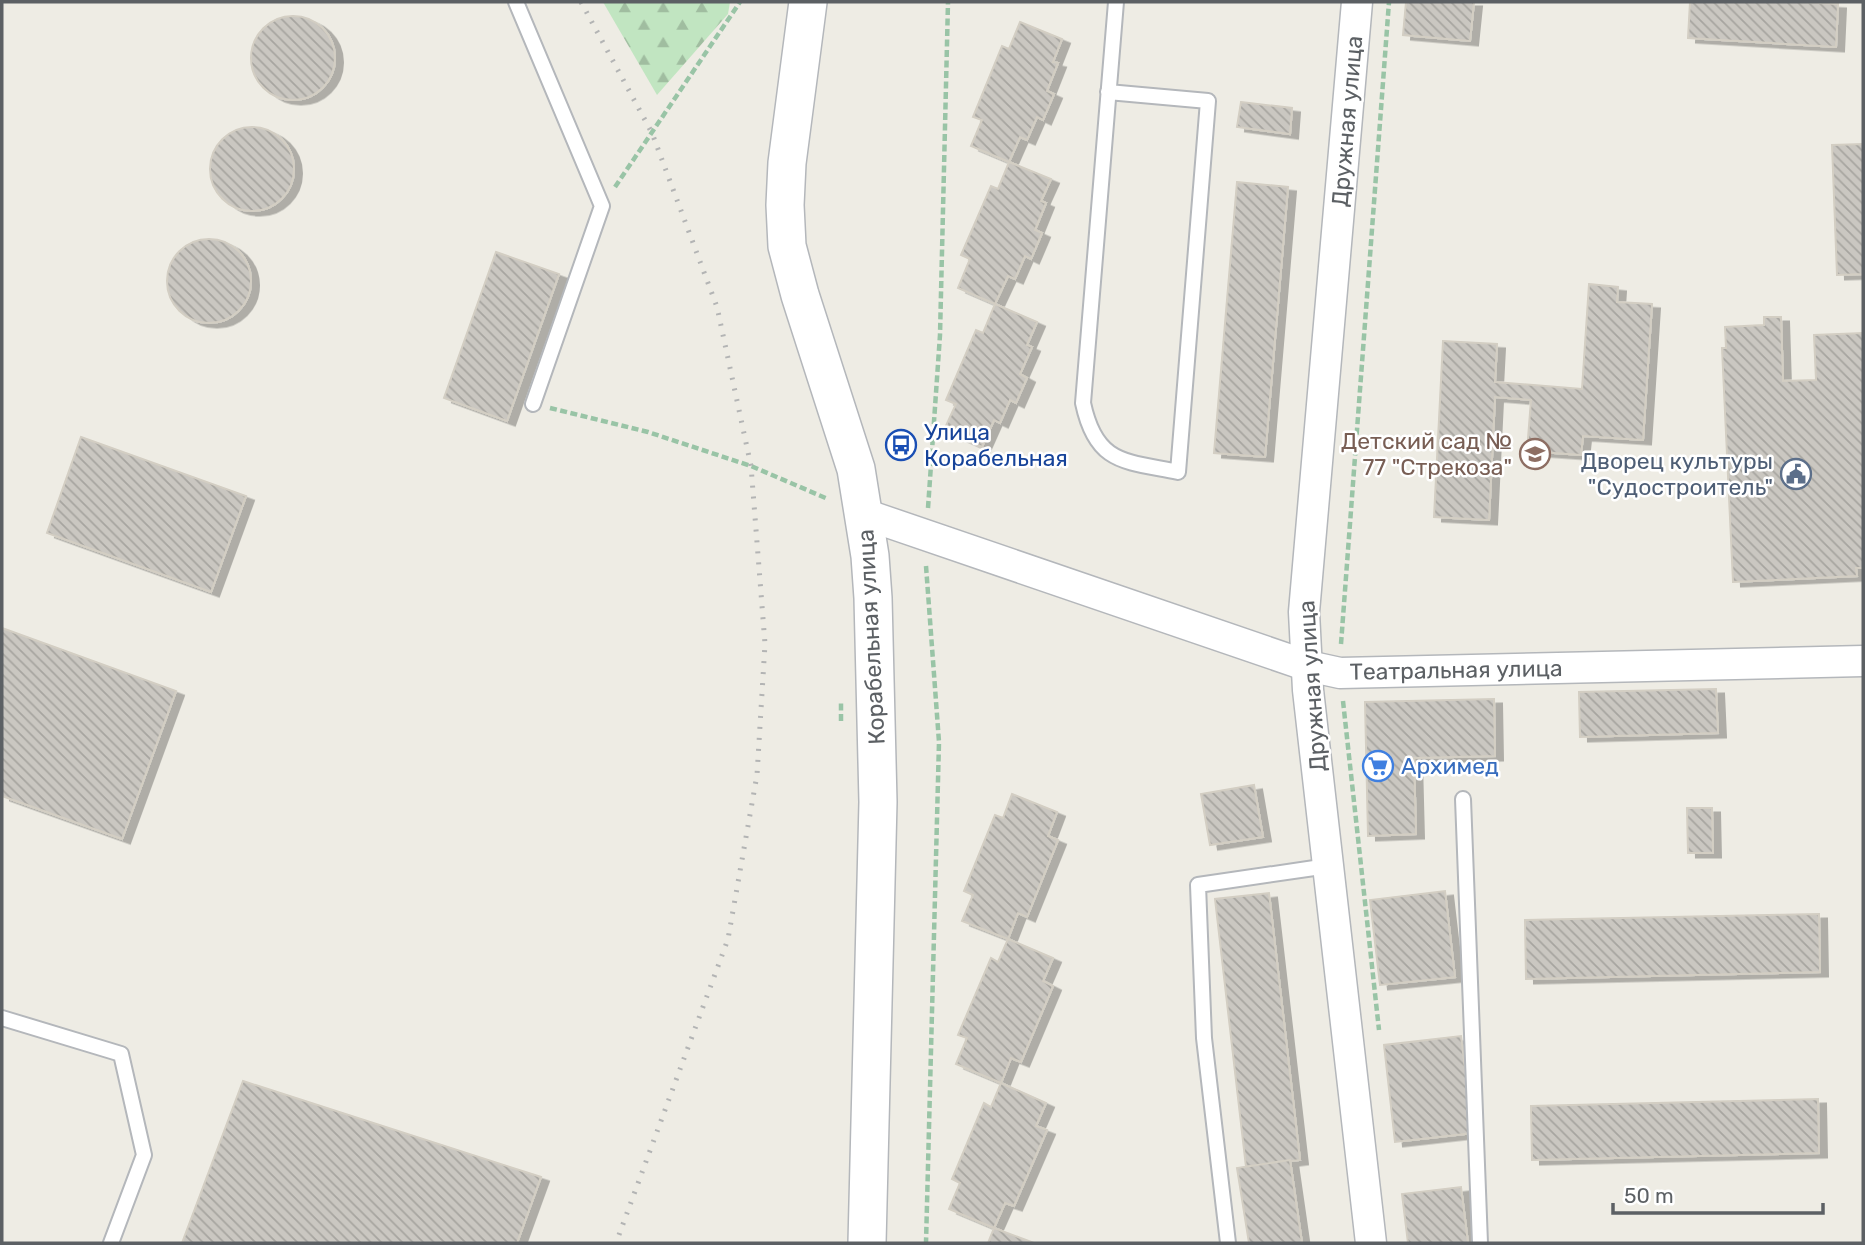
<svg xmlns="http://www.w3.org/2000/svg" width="1865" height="1245" font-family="Rubik,sans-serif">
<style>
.forest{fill:url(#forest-firs)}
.building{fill:url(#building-back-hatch);stroke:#d3cec3;stroke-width:2;filter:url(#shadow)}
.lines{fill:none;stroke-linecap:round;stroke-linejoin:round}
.service-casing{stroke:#b4b7bb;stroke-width:18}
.minor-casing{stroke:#b4b7bb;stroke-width:33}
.tertiary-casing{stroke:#b4b7bb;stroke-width:40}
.path{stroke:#99c4a6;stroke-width:4.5;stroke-dasharray:7 3.5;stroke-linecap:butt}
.service{stroke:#fff;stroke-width:14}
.minor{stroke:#fff;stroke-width:30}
.tertiary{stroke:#fff;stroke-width:37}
.rail{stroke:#b3b4b4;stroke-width:5;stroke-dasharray:2 9;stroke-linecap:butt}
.labels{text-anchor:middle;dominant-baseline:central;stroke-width:5;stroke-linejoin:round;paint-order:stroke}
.street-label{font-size:23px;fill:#5c6064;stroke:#fff}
.transit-label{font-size:23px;fill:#164399;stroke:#fff;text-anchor:start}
.education-label{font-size:23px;fill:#785e54;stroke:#fff;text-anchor:end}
.service-label{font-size:23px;fill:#4e5e75;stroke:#fff;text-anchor:end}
.shop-label{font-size:23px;fill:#366cbe;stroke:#fff;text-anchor:start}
</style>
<defs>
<pattern id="forest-firs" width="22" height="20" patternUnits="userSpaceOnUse" patternTransform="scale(1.75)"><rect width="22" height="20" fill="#c1e5c1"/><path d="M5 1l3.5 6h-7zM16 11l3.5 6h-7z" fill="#a0bda0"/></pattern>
<pattern id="building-back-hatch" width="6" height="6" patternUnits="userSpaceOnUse" patternTransform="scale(1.75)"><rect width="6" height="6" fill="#cac7c1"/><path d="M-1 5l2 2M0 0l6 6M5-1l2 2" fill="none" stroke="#a7a5a0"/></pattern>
<filter id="shadow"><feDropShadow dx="8" dy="4.5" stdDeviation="0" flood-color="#0004"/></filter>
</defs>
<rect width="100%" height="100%" fill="#eeece4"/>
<!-- forest -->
<path class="forest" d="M603,2H730L728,14L657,95Z"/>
<!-- building -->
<g class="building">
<path d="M1406,2H1474L1470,41L1403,35Z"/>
<path d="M1690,2H1798L1838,4L1836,47L1688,38Z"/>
<circle cx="293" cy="58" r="42"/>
<path d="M1020,22L1062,39L1053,62L1058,63L1047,91L1054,94L1043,120L1037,117L1027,140L1020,137L1009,162L971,146L982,120L973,117L1002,46L1009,49Z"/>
<path d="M1241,102L1292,108L1290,134L1237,127Z"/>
<circle cx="252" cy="169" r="42"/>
<path d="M1863,144V274L1837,275L1832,145Z"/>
<path d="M1009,162L1051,179L1041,201L1046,203L1035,230L1042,233L1031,259L1025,256L1015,279L1008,276L995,304L958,288L970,259L961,255L991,186L998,189Z"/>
<path d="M1237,182L1288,187L1265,457L1214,453Z"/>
<circle cx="209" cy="281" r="42"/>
<path d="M496,252L559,274L507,421L444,398Z"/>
<path d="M1589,284L1618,287L1617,302L1652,304L1643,440L1583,436L1581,455L1527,451L1531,400L1495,397L1489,520L1434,517L1443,341L1497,344L1495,382L1582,389Z"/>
<path d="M995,304L1037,322L1027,345L1032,347L1020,374L1027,378L1016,403L1010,400L1000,423L994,420L982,447L944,430L956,404L946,400L976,330L983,333Z"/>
<path d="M1764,317H1781L1783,381L1816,380L1814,335L1863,333V568H1856L1857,576L1733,582L1722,348H1726L1725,327L1764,325Z"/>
<path d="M81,437L246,496L211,592L47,533Z"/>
<path d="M2,628L176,691L122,839L2,796Z"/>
<path d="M1716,689L1718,733L1580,737L1579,692Z"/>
<path d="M1494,699L1495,756L1414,758L1416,834L1368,836L1365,702Z"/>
<path d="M1254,785L1263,837L1210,845L1201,794Z"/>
<path d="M1012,794L1057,812L1048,836L1058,840L1027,917L1018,913L1008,939L962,921L973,895L964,891L995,815L1003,818Z"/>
<path d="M1687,808H1712L1713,853H1688Z"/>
<path d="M1445,891L1455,977L1380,985L1370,900Z"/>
<path d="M1269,893L1300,1160L1246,1167L1215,899Z"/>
<path d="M1819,914L1820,972L1526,979L1525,920Z"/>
<path d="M1008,939L1053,958L1043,981L1053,986L1021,1062L1011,1058L1001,1083L956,1064L967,1038L958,1035L991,958L998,962Z"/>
<path d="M1461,1036L1473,1133L1395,1142L1384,1045Z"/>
<path d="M243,1081L541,1177L517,1243H182Z"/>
<path d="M1001,1083L1046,1103L1036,1126L1047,1130L1014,1206L1005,1203L994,1228L949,1209L960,1183L952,1179L984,1103L991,1107Z"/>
<path d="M1818,1099L1819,1153L1532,1160L1531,1106Z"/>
<path d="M1290,1160L1302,1243H1249L1237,1168Z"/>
<path d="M1461,1187L1468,1243H1408L1402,1194Z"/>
<path d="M994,1228L1034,1243H988Z"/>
</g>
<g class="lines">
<!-- service casing -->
<g class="service-casing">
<g id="service">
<path d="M516,2L602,206L533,404"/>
<path d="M1108,92L1208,101L1178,472C1124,461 1096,464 1083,403L1116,2"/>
<path d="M1463,799L1480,1243"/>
<path d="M2,1018L121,1054L144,1155L111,1243"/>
<path d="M1228,1243L1204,1038L1198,885L1328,866"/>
</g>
</g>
<!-- minor casing -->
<g class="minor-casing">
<g id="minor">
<path d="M1357,2L1304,612L1308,690L1371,1243"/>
<path d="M864,514L1308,666L1340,673L1863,661"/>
</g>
</g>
<!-- tertiary casing -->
<g class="tertiary-casing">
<path id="tertiary" d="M808,2L787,163L785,205L787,246L800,295L856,469L870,556L873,598L878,802L867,1243"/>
</g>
<!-- path -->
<g class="path">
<path d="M615,187L740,2"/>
<path d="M550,408L648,432L751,466L828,499"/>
<path d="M928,508L940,335L948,2"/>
<path d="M926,566L939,742L926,1243"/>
<path d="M1341,644L1389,2"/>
<path d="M1343,701L1379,1030"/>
<path d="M841,721V702"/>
</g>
<!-- service -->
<use href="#service" class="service"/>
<!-- minor -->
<use href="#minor" class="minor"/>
<!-- tertiary -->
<use href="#tertiary" class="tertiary"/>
<!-- rail -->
<path class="rail" d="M581,2L652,133L717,307L751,466L765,644L757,775L728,939L616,1243"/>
</g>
<!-- icons -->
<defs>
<g id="bus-ring" transform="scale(1.575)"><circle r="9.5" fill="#fff" stroke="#1a4fb4" stroke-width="1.5"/><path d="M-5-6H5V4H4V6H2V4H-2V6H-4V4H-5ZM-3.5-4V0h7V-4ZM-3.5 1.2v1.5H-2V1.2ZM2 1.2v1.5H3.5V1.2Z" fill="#1a4fb4"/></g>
<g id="school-ring" transform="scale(1.575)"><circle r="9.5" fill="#fff" stroke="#8d6e63" stroke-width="1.5"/><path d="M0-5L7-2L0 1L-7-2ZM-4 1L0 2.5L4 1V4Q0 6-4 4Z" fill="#8d6e63"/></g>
<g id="civic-ring" transform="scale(1.575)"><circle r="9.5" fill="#fff" stroke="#5c6f8a" stroke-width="1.5"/><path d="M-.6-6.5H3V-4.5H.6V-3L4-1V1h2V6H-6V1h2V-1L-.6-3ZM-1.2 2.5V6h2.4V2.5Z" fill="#5c6f8a"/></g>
<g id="supermarket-ring" transform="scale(1.575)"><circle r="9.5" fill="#fff" stroke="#3f7fe0" stroke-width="1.5"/><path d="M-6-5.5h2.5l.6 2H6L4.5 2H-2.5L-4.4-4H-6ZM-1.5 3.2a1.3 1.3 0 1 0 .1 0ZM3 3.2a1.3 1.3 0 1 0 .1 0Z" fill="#3f7fe0"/></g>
</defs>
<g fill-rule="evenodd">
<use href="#bus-ring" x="901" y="445"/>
<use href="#school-ring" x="1535" y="454"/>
<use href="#civic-ring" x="1796" y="474"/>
<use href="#supermarket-ring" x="1378" y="766"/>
</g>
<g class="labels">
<!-- street labels -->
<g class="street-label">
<text transform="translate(1347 121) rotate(-85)">Дружная улица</text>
<text transform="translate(871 637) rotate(-93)">Корабельная улица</text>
<text transform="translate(1456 670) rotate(-1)">Театральная улица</text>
<text transform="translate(1312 686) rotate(-94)">Дружная улица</text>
</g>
<!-- transit labels -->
<g class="transit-label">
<text x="924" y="432">Улица<tspan x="924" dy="26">Корабельная</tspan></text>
</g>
<!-- education labels -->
<g class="education-label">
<text x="1512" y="441">Детский сад №<tspan x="1512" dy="26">77 "Стрекоза"</tspan></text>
</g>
<!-- service labels -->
<g class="service-label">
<text x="1773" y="461">Дворец культуры<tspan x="1773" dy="26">"Судостроитель"</tspan></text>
</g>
<!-- shop labels -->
<g class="shop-label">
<text x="1401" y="766">Архимед</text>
</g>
</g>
<!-- border -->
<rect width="1865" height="1245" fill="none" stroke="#5c6064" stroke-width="7"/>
<!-- scale -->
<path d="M1613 1203v10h210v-10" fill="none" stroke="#5c6064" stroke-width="3.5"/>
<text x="1624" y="1203" font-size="21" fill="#5c6064" stroke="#ffffff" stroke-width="5" paint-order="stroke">50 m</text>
</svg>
